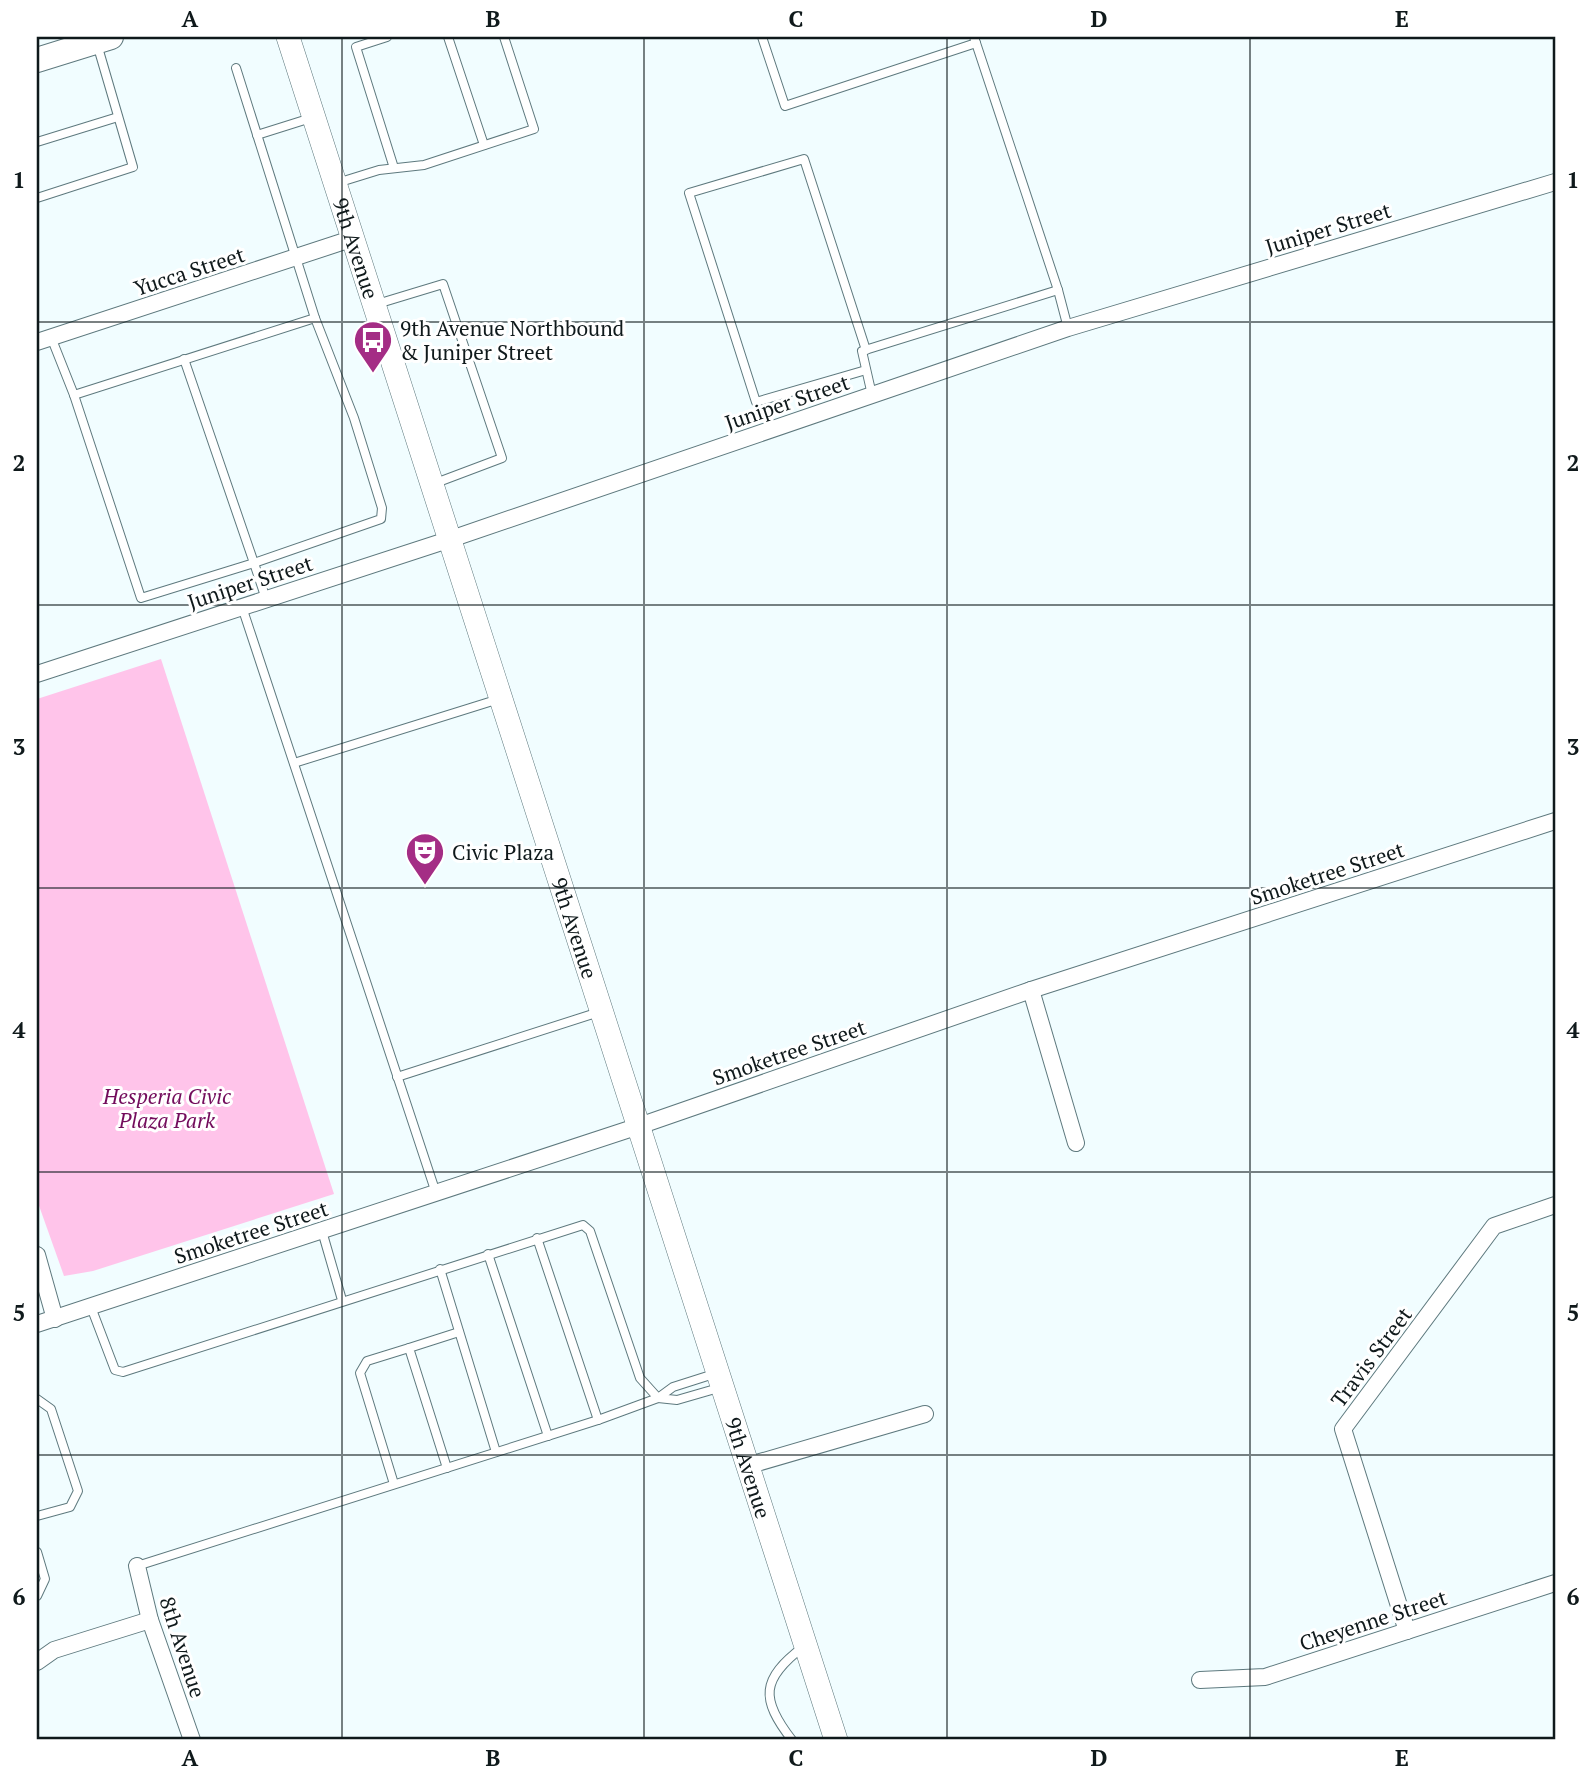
<svg xmlns="http://www.w3.org/2000/svg" width="1592" height="1777" font-family="'PT Serif',serif">
<style>
.green{fill:#ffc4ea}
.lines{fill:none;stroke-linecap:round;stroke-linejoin:round}
.lane-casing{stroke:#5e797e;stroke-width:10}
.street-casing{stroke:#5e797e;stroke-width:18}
.secondary-casing{stroke:#5e797e;stroke-width:24}
.primary-casing{stroke:#5e797e;stroke-width:26}
.lane{stroke:#fff;stroke-width:8}
.street{stroke:#fff;stroke-width:16}
.secondary{stroke:#fff;stroke-width:23}
.primary{stroke:#fff;stroke-width:24}
.grid{fill:none;stroke:#0f191b;stroke-width:2;stroke-opacity:0.55}
.labels{text-anchor:middle;dominant-baseline:central;stroke-width:6;stroke-linejoin:round;paint-order:stroke}
.street-label{font-size:21px;fill:#0f191b;stroke:#fff}
.poi-label{font-size:21px;fill:#0f191b;stroke:#fff;text-anchor:start}
.park-label{font-size:21px;font-style:italic;fill:#730c5c;stroke:#fff}
.neatline{fill:none;stroke:#0f191b;stroke-width:2.5}
.grid-label{font-size:23px;text-anchor:middle;font-weight:bold;fill:#0f191b}
</style>
<rect width="100%" height="100%" fill="#f1fdff"/>
<!-- green -->
<path class="green" d="M161,659L334,1194L93,1271L64,1276L37,1200V699Z"/>
<g class="lines">
<!-- lane casing -->
<g class="lane-casing">
<g id="lane">
<path d="M387,37L356,47L394,168"/>
<path d="M448,37L484,145"/>
<path d="M762,37L785,106L976,43L974,37"/>
<path d="M236,68L315,318"/>
<path d="M257,135L311,118"/>
<path d="M37,142L118,117"/>
<path d="M337,183L379,170L424,165L534,129L504,37"/>
<path d="M37,198L133,167L97,44"/>
<path d="M1058,290L1068,328"/>
<path d="M377,304L443,284L502,458L433,484"/>
<path d="M51,337L74,395L315,318L354,418L382,508L381,519L254,563L266,599"/>
<path d="M866,350L804,159L689,193L756,402L866,370"/>
<path d="M74,395L141,598L254,563L184,359"/>
<path d="M872,395L862,351L1058,290L976,43"/>
<path d="M242,607L436,1193"/>
<path d="M294,763L499,699"/>
<path d="M397,1077L599,1012"/>
<path d="M322,1231L342,1300"/>
<path d="M537,1238L598,1420"/>
<path d="M488,1254L548,1436"/>
<path d="M440,1269L496,1452"/>
<path d="M91,1307L115,1370L123,1372L583,1225L590,1231L640,1378L658,1398L598,1420L137,1566"/>
<path d="M717,1373L673,1387L658,1398L677,1400L722,1387"/>
<path d="M37,1399L51,1409L78,1491L70,1507L37,1516"/>
<path d="M447,1468L409,1348L459,1332"/>
<path d="M394,1484L360,1373L367,1361L409,1348"/>
<path d="M37,1552L45,1579L37,1596"/>
<path d="M792,1740C760,1699 761,1679 803,1647"/>
</g>
</g>
<!-- street casing -->
<g class="street-casing">
<g id="street">
<path d="M37,342L354,238"/>
<path d="M37,674L451,539L1068,328L1555,182"/>
<path d="M1031,990L1076,1143"/>
<path d="M37,1255L55,1319"/>
<path d="M37,1324L639,1126L1031,990L1555,821"/>
<path d="M750,1465L925,1414"/>
<path d="M137,1566L150,1620L192,1740"/>
<path d="M1407,1631L1343,1429L1494,1226L1555,1205"/>
<path d="M37,1662L54,1650L150,1620"/>
<path d="M1200,1680L1265,1677L1555,1583"/>
</g>
</g>
<!-- secondary casing -->
<g class="secondary-casing">
<g id="secondary">
<path id="s1" d="M288,37L836,1740"/>
</g>
</g>
<!-- primary casing -->
<g class="primary-casing">
<path id="primary" d="M37,60L111,37"/>
</g>
<!-- lane -->
<use href="#lane" class="lane"/>
<!-- street -->
<use href="#street" class="street"/>
<!-- secondary -->
<use href="#secondary" class="secondary"/>
<!-- primary -->
<use href="#primary" class="primary"/>
</g>
<!-- grid -->
<path class="grid" d="M342,37V1740M644,37V1740M947,37V1740M1250,37V1740M37,322H1555M37,605H1555M37,888H1555M37,1172H1555M37,1455H1555"/>
<!-- icons -->
<defs>
<g id="bus-pin" transform="scale(2.0125)"><path d="M0 17L-7.5 6A9.5 9.5 0 1 1 7.5 6Z" fill="#a42d85" stroke="#fff"/><path d="M-5-6H5V4H4V6H2V4H-2V6H-4V4H-5ZM-3.5-4V0h7V-4ZM-3.5 1.2v1.5H-2V1.2ZM2 1.2v1.5H3.5V1.2Z" fill="#fff"/></g>
<g id="theatre-pin" transform="scale(2.0125)"><path d="M0 17L-7.5 6A9.5 9.5 0 1 1 7.5 6Z" fill="#a42d85" stroke="#fff"/><path d="M-5-5.5Q0-4 5-5.5V0Q5 5 0 6Q-5 5-5 0ZM-3.3-2.5H-1v1.5H-3.3ZM1-2.5H3.3v1.5H1ZM-2.8 1Q0 5.5 2.8 1Z" fill="#fff"/></g>
</defs>
<g fill-rule="evenodd">
<use href="#bus-pin" x="373" y="340"/>
<use href="#theatre-pin" x="425" y="852"/>
</g>
<g class="labels">
<!-- street labels -->
<g class="street-label">
<text transform="translate(1328 228) rotate(-17)">Juniper Street</text>
<text stroke="none"><textPath href="#s1" startOffset="222">9th Avenue</textPath></text>
<text transform="translate(189 271) rotate(-18)">Yucca Street</text>
<text transform="translate(787 402) rotate(-19)">Juniper Street</text>
<text transform="translate(250 582) rotate(-18)">Juniper Street</text>
<text transform="translate(1327 873) rotate(-18)">Smoketree Street</text>
<text stroke="none"><textPath href="#s1" startOffset="936">9th Avenue</textPath></text>
<text transform="translate(789 1052) rotate(-19)">Smoketree Street</text>
<text transform="translate(251 1232) rotate(-18)">Smoketree Street</text>
<text transform="translate(1371 1357) rotate(-53)">Travis Street</text>
<text stroke="none"><textPath href="#s1" startOffset="1503">9th Avenue</textPath></text>
<text transform="translate(1373 1620) rotate(-18)">Cheyenne Street</text>
<text transform="translate(183 1647) rotate(72)">8th Avenue</text>
</g>
<!-- poi labels -->
<g class="poi-label">
<text x="400" y="328">9th Avenue Northbound<tspan x="400" dy="24">&amp; Juniper Street</tspan></text>
<text x="452" y="852">Civic Plaza</text>
</g>
<!-- park labels -->
<g class="park-label">
<text x="167" y="1096">Hesperia Civic<tspan x="167" dy="24">Plaza Park</tspan></text>
</g>
</g>
<!-- border -->
<rect width="1592" height="1777" fill="none" stroke="#ffffff" stroke-width="77"/>
<rect x="38" y="38" width="1516" height="1700" class="neatline"/>
<g class="grid-label">
<text x="190" y="27">A</text>
<text x="493" y="27">B</text>
<text x="796" y="27">C</text>
<text x="1099" y="27">D</text>
<text x="1402" y="27">E</text>
<text x="19" y="188">1</text>
<text x="1573" y="188">1</text>
<text x="19" y="471">2</text>
<text x="1573" y="471">2</text>
<text x="19" y="755">3</text>
<text x="1573" y="755">3</text>
<text x="19" y="1038">4</text>
<text x="1573" y="1038">4</text>
<text x="19" y="1321">5</text>
<text x="1573" y="1321">5</text>
<text x="19" y="1605">6</text>
<text x="1573" y="1605">6</text>
<text x="190" y="1766">A</text>
<text x="493" y="1766">B</text>
<text x="796" y="1766">C</text>
<text x="1099" y="1766">D</text>
<text x="1402" y="1766">E</text>
</g>
</svg>
